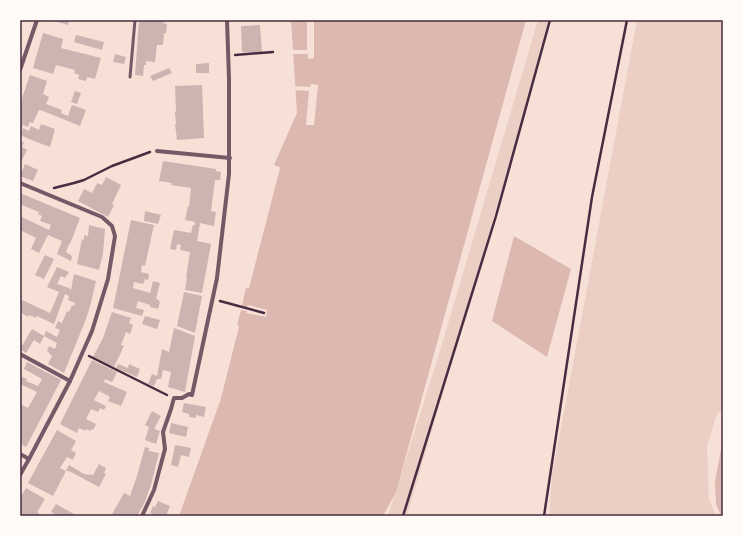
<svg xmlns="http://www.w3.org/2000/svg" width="743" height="536" font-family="Jost,sans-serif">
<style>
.green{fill:#ebcfc5}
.water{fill:#dcb8b0}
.pier{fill:#f7e1d7}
.building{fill:#ccb4b1}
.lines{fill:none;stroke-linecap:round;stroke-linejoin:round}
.path{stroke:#4a2c40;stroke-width:2.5}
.service{stroke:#755966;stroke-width:3}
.minor{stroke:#755966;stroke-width:4}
.neatline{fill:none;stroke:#4a2c40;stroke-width:1.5}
</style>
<rect width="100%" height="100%" fill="#f7e1d7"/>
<!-- green -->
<g class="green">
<path d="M538,20H551L407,516H388L439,354Z"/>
<path d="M637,20H723V409L717,414L707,446L709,500L717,516H549L552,476Z"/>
</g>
<!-- water -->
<g class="water">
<path d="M291,20H526L396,492L383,516H179L219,404L239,326L237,325L246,287L249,288L280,168L274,165L297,113Z"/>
<path d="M514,236L571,269L547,357L492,321Z"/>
<path d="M723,438V516H721L716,504L715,482Z"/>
</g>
<!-- pier -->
<g class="pier">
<path d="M307,20H314V58L308,59V54H291V50H307Z"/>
<path d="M311,84L318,85L314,125H306L309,91L293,90V86L310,87Z"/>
<path d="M272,165L280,167L248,288L246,287L242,306L247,307L248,305L267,310L266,317L246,313L247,311L241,310L237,325L239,326L220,402H217L237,327L235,325L244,287L245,285H247L278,169Z"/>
</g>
<!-- building -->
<g class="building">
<path d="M51,20H69L68,25Z"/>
<path d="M139,20H163V23L167,24L166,33H164L163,45H157L155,62L146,61V65H144L143,76L135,75Z"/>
<path d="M260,25L262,52H242L241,26Z"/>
<path d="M43,33L63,39L61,48L101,58L95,79L87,77L86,81L78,79L79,75L74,73L75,70L56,65L53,74L33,68Z"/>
<path d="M76,35L104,42L102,50L74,42Z"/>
<path d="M115,54L126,57L124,64L113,62Z"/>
<path d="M209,63V73H196V64Z"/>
<path d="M169,68L172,73L153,81L150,76Z"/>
<path d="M30,75L47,81L43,94L49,97L46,104L62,110L61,113L68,116L72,105L86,110L80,126L43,111L39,110L33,123L30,122L28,127L23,125L20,134V104Z"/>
<path d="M202,85L204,138L177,140L175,124H176L175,112H176L175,86Z"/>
<path d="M75,91L81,93L77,104L71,102Z"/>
<path d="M41,124L55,129L50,147L34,141L20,135L23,128L29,131L31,126L39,130Z"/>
<path d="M20,141L24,143L22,147L27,150L21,162H20Z"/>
<path d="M163,161L216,169V171L221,172L220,180H215L211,211L216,212L214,226L200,223L197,241L211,244L202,293L185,290L187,277H186L190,252L180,250L181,245L177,244L176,250L170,249L174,230L191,233L193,225H195V222L185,220L188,206L189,207L191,188L171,185L172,183L159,181Z"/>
<path d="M25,164L38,170L33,181L20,176Z"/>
<path d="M106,177L121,185L112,204L114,205L108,217L78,201L84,189L92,193L97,183L102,185Z"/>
<path d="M20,193L80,218L70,244H69L66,252L72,256L71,261L57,254L62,241L48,235L39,253L31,249L36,238L20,230V216L49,230L51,225L40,221L42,216L38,214L39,212L22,205L20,209Z"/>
<path d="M145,211L161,215L158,224L144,221Z"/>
<path d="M131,220L154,225L145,266L142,265L141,272L149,274L148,280L145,279L143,284L134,282L133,288L150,293L153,281L160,283L156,299L159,300V302H160L158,309L150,307V305L138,301L136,308L144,310L142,316L113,308Z"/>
<path d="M89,225L105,229L103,254L99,270L77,264L82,239L84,240V235L88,236Z"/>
<path d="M45,255L54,259L44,279L35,275Z"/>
<path d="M57,267L69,272L65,278L61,276L57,284L69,288L71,290L74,274L96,281L91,303L86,319L64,373L48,364L52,356L47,351L49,346L55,349L57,343L44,336L40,344L34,340L26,353L20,349L32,329L44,336L46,331L57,337L60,330L55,328L58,321L62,323L67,311L69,312L72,305L74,306L75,303L68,300L69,296L65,294L54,324L37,316L36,318L29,315L28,317L20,312V304L22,300L50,313L59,292L47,287Z"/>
<path d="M184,292L202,296L195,333L177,326Z"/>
<path d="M112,312L131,318L129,323L133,325L130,334L126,332L121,345L124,346L114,367L93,357L103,338Z"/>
<path d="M145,316L160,320L157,329L142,324Z"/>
<path d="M174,328L195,336L185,392L168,387L171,372L163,370L161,379H157L154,386L148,384L152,374L157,376L162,349L169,352Z"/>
<path d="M92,360L117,372L112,382L105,379L104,382L127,392L121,406L108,401L110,397L99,391L94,400L106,406L104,410L100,408L98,412L91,409L86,419L96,424L93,430L91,429L90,431L86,429L85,431L79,428L77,433L60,424Z"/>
<path d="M27,362L61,380L26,447L20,443V404L28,408L37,392L20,384V376L27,379L26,381L38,386L42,379L24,369Z"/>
<path d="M118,364L128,368L129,364L140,369L137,377L116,368Z"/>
<path d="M184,403L206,407L204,417L196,415V418L189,417V414L182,412Z"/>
<path d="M152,411L161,416L154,429L160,431L156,444L145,440L149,427L145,425Z"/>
<path d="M171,423L188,427L186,437L169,433Z"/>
<path d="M57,430L76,441L71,450L76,453L73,460L67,457L60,468L66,471L69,465L84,474L93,475L99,464L106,468L104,473L106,474L99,487L69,471H66L53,496L28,483Z"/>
<path d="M175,445L191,448L189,457L181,455L178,467L171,465Z"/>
<path d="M145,447L149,448V451L159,453L151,485L144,504L137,516H111L124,493L130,496L136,479Z"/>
<path d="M26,488L45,499L37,512L39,513L38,515L35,514L34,516H20V498Z"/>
<path d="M158,501L170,506L166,516H157L150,513L153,506L155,507Z"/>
<path d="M56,504L74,514L73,516H58L51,512Z"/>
</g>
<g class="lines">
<!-- path -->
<g class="path">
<path d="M235,55L273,52"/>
<path d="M54,188L74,183L84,180L112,166L150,152"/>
<path d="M220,301L264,313"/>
<path d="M89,356L167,395"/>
<path d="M403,516L496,216L550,20"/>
<path d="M544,516L592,197L627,20"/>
</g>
<!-- service -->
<path class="service" d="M130,77L135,20"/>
<!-- minor -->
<g class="minor">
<path d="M20,70L37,20"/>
<path d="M157,151L230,158"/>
<path d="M20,183L102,217L112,226L115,236L108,279L92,331L70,381L29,459L20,475"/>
<path d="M20,354L70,381"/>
<path d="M20,454L29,459"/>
<path d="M142,516L154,490L165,449L163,432L171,409L174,398H182L189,394L192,395L217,278L229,174V79L227,20"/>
</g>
</g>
<!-- border -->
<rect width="743" height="536" fill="none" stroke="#fffaf5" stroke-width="42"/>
<rect x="21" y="21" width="701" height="494" class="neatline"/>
</svg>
